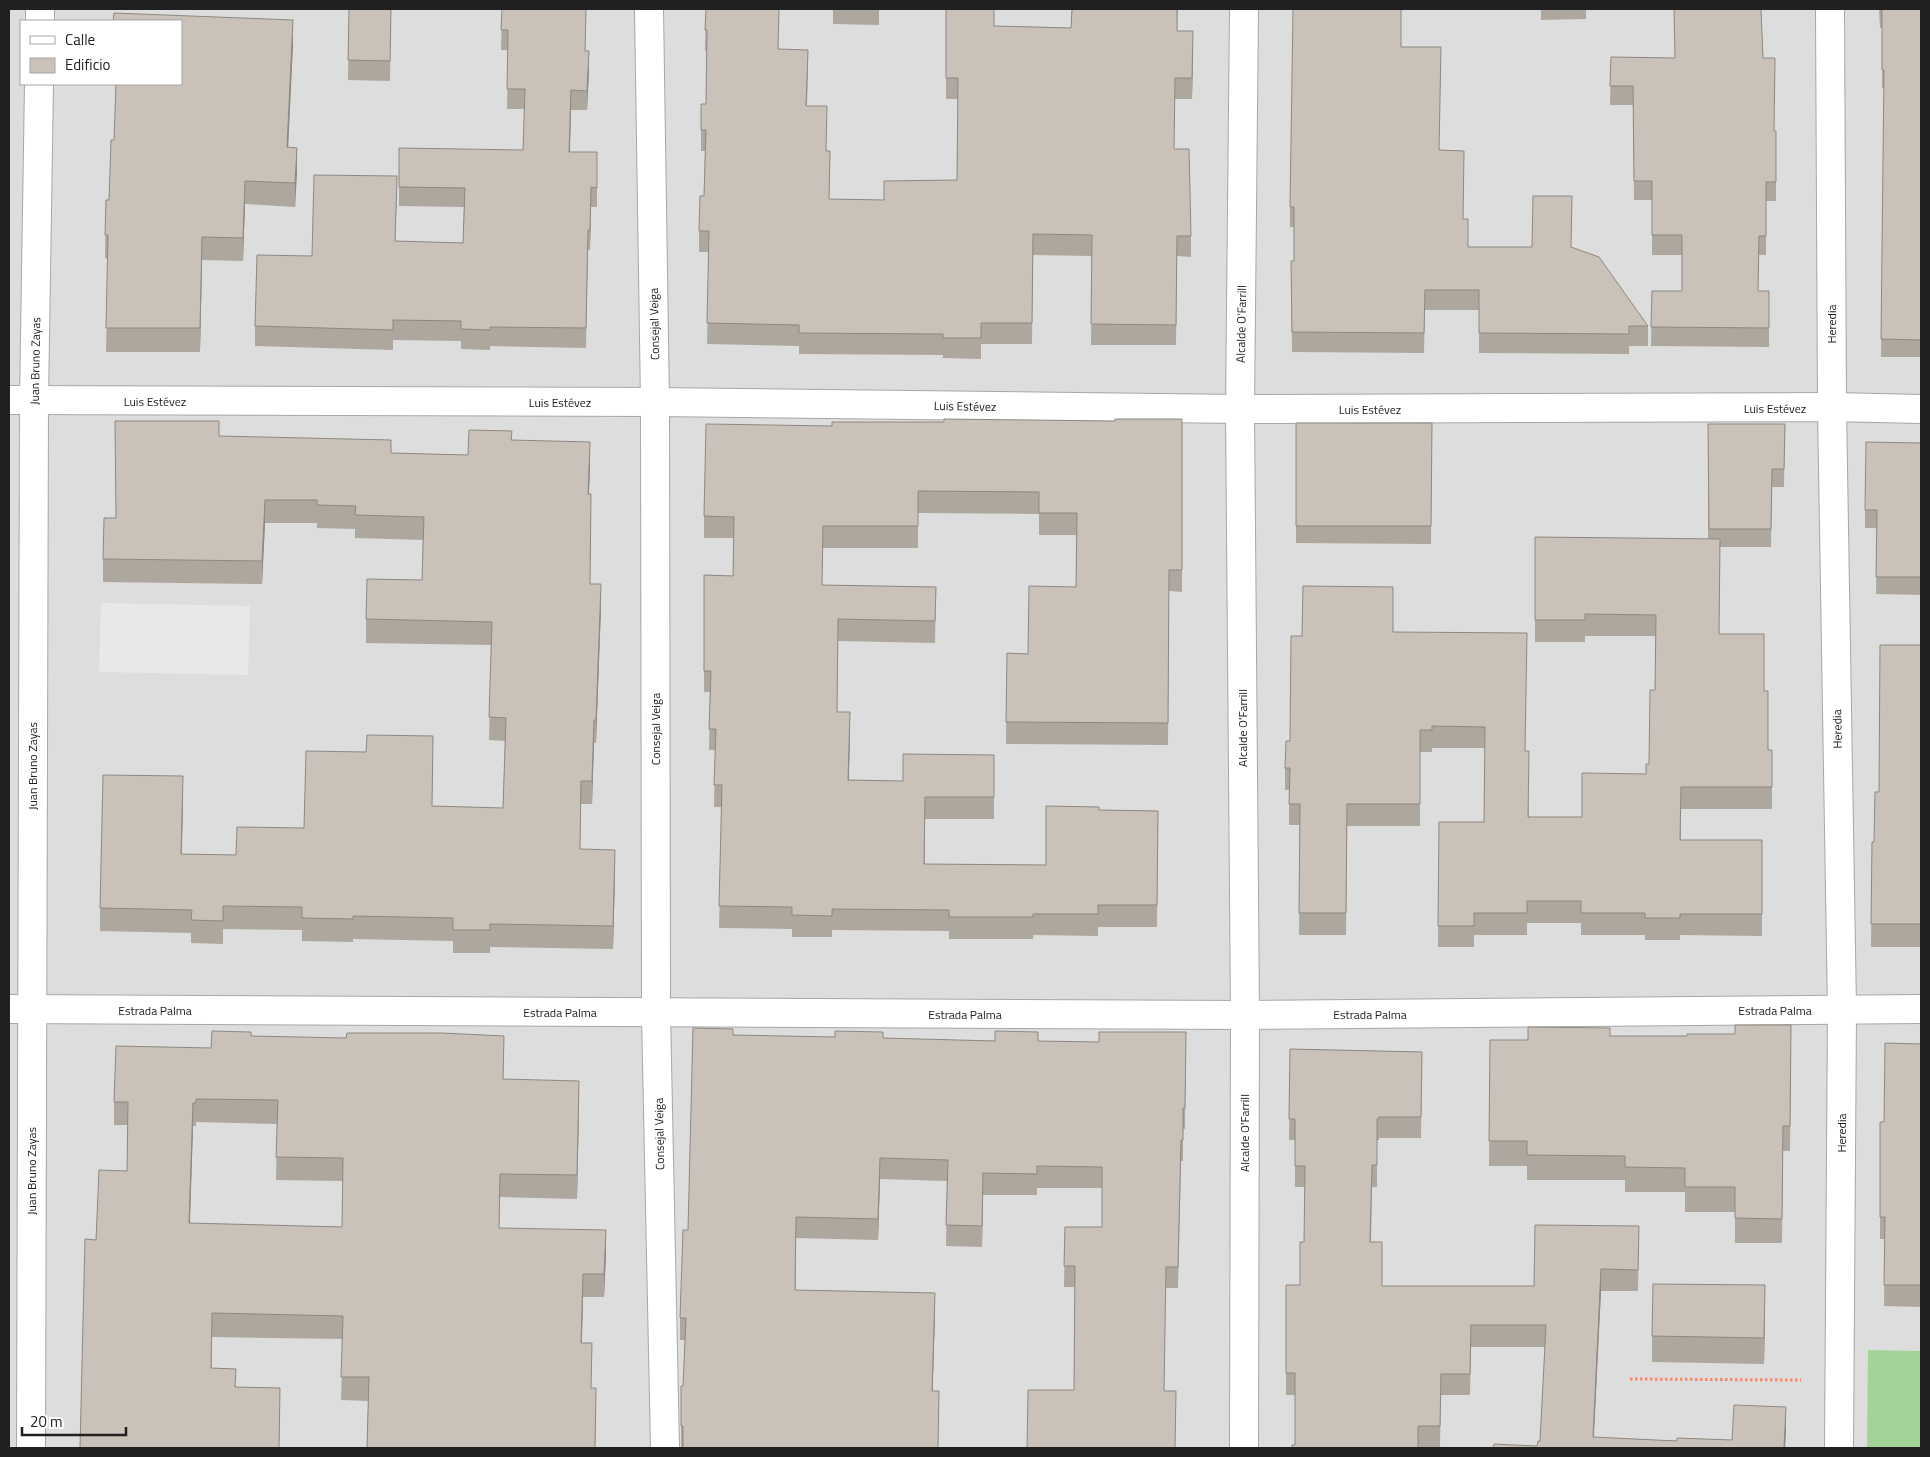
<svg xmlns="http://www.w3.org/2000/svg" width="1930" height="1457" font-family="'Titillium Web',sans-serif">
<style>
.residential{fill:#dedddd;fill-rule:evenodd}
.forest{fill:#a3d497}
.parking{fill:#e8e8e8}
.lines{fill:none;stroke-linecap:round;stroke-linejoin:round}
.minor-casing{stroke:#a7a7a7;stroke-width:30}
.tertiary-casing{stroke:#a7a7a7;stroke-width:30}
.path{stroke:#ff8769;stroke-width:3;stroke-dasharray:2.5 2.5;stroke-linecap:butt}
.minor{stroke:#fff;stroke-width:28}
.tertiary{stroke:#fff;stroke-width:28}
.wall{fill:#aea79e;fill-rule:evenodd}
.shaded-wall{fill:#8d8881}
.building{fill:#cac2b8;stroke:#8d8881;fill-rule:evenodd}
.labels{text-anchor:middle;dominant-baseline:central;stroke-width:4.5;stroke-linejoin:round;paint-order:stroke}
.street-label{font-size:12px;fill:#202020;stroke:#fff}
</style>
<rect width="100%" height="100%" fill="#f1efe6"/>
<!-- residential -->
<path class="residential" d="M9,9H1921V1448H9ZM21,21H181V84H21Z"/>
<!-- forest -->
<path class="forest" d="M1868,1350L1921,1351V1448H1867Z"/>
<!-- parking -->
<path class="parking" d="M101,603L250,606L248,675L99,672Z"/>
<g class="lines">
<!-- minor casing -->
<g class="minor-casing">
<g id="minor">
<path d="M649,9L655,402L656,1013L665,1448"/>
<path d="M1830,9L1832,407L1842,1010L1839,1448"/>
<path d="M9,400L655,402L1240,409L1832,407L1921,409"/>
<path d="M9,1009L1245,1015L1921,1009"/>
<path d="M1244,1448L1245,1015L1240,409L1244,9"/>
</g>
</g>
<!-- tertiary casing -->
<g class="tertiary-casing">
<g id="tertiary">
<path d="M40,21V9"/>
<path d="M31,1448L34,401L39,84"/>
</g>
</g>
<!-- path -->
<path class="path" d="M1630,1379L1801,1380"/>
<!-- minor -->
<use href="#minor" class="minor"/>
<!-- tertiary -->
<use href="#tertiary" class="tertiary"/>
</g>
<!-- wall -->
<g class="wall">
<path d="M349,9H391L390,81L348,80Z"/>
<path d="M502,9L585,51L589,71L587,110H571L570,152L597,172V207H591L590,250H588L586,348L490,346V350L461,349V341L393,340V350L255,346V326L312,256L397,196L395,241L463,243L464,207L399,206V187L523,150L525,109H507L508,50H501Z"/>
<path d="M706,9L779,49L808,70L807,106L827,151L830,172L829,199L884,200L957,180L958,99H946V9L994,26L1071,28L1072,9H1178L1177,31L1193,52L1192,99H1175L1174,149L1191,236V257L1177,256L1176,345H1091L1092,256L1033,255L1032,344H981V359L943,358V355L799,354V346L707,344L709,252H699V231L704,196L705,151H701V130L706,104L707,51H705Z"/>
<path d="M833,9H879V25L833,24Z"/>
<path d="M1541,9H1586V19L1541,20Z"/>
<path d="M1674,9H1761L1763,58L1774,131H1776V201H1766V255H1759L1758,291H1769V347L1651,346L1652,291H1682V255H1652V200H1634L1633,105H1610L1611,57L1675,58Z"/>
<path d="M1879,9H1921V357H1881L1884,88H1882V28H1880Z"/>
<path d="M293,44L288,147L297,171L295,207L245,204L243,261L202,260L200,352H106L108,259L105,258L106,200H109L114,140Z"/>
<path d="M1401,47L1440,150L1463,219L1468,247H1571L1648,326V346H1629V354L1479,353V310H1425L1424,353L1292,352L1291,281L1294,261V227H1290V207Z"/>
<path d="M1182,419V592L1169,591L1168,745L1006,744L1007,653L1028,654L1076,587V535H1039V514L918,513V548H823L822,585L936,587L935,643L838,641L837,712L850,734L849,780L903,781L994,755V819H925V864L1046,865L1099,810L1158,811L1157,927H1098V936L1033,935V939H949V931L832,930V937H792V929L719,928L722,807H714L715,750H709L710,692H704V575L733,576L734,538H704V516L832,426L944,422L1115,421Z"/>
<path d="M1296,423H1432L1431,544L1296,543Z"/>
<path d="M1708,424H1785L1784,487H1772L1771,547H1720L1719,634L1764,691L1768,750H1772V809H1681V840H1762V936L1680,935V940H1645V935H1581V923H1527V935H1474V947H1438L1439,822H1484L1485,748H1432V752H1420V826H1347L1346,935H1299L1300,825H1289V790H1285V768L1290,741L1302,636L1393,632L1526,751L1529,817H1582L1646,774L1649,764L1655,690L1656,636H1585V642H1535V537L1708,539Z"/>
<path d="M219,436L391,453L468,455L512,440L590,465L589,494L591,517L590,584L601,607L596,743H594L592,804H581L580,849L615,874L613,949L490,947V953H453V941L353,939V942L302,941V930L223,929V944L191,943V933L100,931V908L183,799L182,854L236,855L304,828L433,759L432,806L503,808L505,741L489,740L491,645L366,643V619L422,580L423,540L355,538V529L317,528V523H265L262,584L103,582V559L116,518Z"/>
<path d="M1921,443V595L1876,594L1877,528H1865V510Z"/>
<path d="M1921,645V947H1871L1872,842H1874Z"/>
<path d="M1186,1032L1185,1129H1183V1161H1181L1178,1288H1166L1074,1390L1075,1287H1064L1065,1227H1102V1188H1037V1195H983L982,1247L946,1246L947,1181L880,1179L878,1240L796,1238V1290L935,1314L932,1391L939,1413L681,1448V1386H683L685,1340H680V1318L688,1230L733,1035L995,1041L1099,1042Z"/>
<path d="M251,1036L504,1059L503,1079L579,1104L577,1199L500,1197L499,1228L606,1254L604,1297H583L582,1343L596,1411L595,1448H367L368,1401L341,1400L343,1339L212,1337L211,1368L236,1387L280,1411L279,1448L96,1240L127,1171L128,1125H114V1102L211,1048ZM196,1122L277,1124L276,1180L343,1181L342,1227L190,1223L193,1126H196Z"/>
<path d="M1610,1036L1791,1050L1790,1151H1783L1782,1243H1735V1212H1685V1192H1625V1180H1527V1166H1489L1490,1040H1528Z"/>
<path d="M1921,1044V1307L1884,1306L1885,1239H1880V1122H1884Z"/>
<path d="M1290,1049L1422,1052L1421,1138H1379V1140H1377V1187H1372L1371,1242L1382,1286H1534L1639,1226L1638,1291H1601L1594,1437L1677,1441L1732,1440L1786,1429L1785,1448L1537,1446L1540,1441L1545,1347H1471L1470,1395H1441L1440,1447H1418V1448H1292L1295,1445V1395H1286V1285H1300L1304,1242L1305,1187H1295V1140H1289Z"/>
<path d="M1765,1312L1764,1364L1652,1362V1336Z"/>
</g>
<!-- shaded-wall -->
<g class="shaded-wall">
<path d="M293,20V44L287,171V147Z"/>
<path d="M1193,31V52L1192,99V78Z"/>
<path d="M589,51V71L587,110V91Z"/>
<path d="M571,90V110L569,172V152Z"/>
<path d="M297,148V171L295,207V183Z"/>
<path d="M245,181V204L243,261V238Z"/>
<path d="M591,187V207L590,250V230Z"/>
<path d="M202,237V260L200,352V328Z"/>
<path d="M590,442V465L588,517V494Z"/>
<path d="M265,500V523L262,584V561Z"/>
<path d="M601,584V607L596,743V720Z"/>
<path d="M850,712V734L848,801V780Z"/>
<path d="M594,720V743L592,804V781Z"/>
<path d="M183,776V799L181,877V854Z"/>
<path d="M615,850V874L613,949V926Z"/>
<path d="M579,1081V1104L577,1199V1175Z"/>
<path d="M193,1103V1126L189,1247V1223Z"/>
<path d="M880,1158V1179L878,1240V1219Z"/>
<path d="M983,1173V1195L982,1247V1226Z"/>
<path d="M606,1230V1254L604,1297V1274Z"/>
<path d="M1601,1269V1291L1593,1448V1437Z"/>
<path d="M583,1274V1297L581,1366V1343Z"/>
<path d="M1765,1285V1312L1764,1364V1338Z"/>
<path d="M935,1293V1314L932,1413V1391Z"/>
<path d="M212,1313V1337L211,1391V1368Z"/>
<path d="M1786,1407V1429L1785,1448H1784Z"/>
</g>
<!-- building -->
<g class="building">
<path d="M349,9H391L390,61L348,60Z"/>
<path d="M502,9H586L585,51H589L587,91L571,90L569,152H597V188L591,187L590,230H588L586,328L490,327V330L461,329V321L393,320V330L255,326L257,255L312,256L314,175L397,176L395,241L463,243L465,188L399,187V148L523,150L525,89H507L508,30H501Z"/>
<path d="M706,9H779L778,49L808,50L806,106H827L826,151H830L829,199L884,200V181L957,180L958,78H946V9H994V26L1071,28L1072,9H1177V31H1193L1192,78H1175L1174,149H1189L1191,236H1177L1176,325L1091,324L1092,235L1033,234L1032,323H981V338H943V334L799,333V325L707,323L709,231H699L700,196H704L706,130H701V104H706L707,30H705Z"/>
<path d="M1293,9H1401V47H1441L1439,150L1464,151L1463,219H1468V247H1532L1533,196H1572L1571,247L1599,257L1648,326H1629V334L1479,333V290H1425L1424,333L1292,332L1291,261H1294V207H1290Z"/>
<path d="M1674,9H1761L1763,58H1775L1774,131H1776V182H1766V236H1759L1758,291H1769V328L1651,327L1652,291H1682V235H1652V181H1634L1633,86H1610L1611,57L1675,58Z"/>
<path d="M1880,9H1921V340L1881,339L1884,70H1882V10H1880Z"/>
<path d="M114,13L293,20L287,147L297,148L295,183L245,181L243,238L202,237L200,328H106L108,235H105L106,200H109L111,140H114L116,84H181V21H113Z"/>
<path d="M944,419L1115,421V419H1182V570H1169L1168,723L1006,722L1007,653L1028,654L1029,586L1076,587L1077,513H1039V492L918,491V526H823L822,585L936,587L935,621L838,619L837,712H850L848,780L903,781V754L994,755V797H925L924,864L1046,865V806L1099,807V810L1158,811L1157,905H1098V914H1033V917H949V910L832,909V916L792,915V907L719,906L722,785H714L716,729H709L711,671H704V575L733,576L734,517L704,516L706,424L832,426V422H944Z"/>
<path d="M115,421H219V436L391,440V453L468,455L469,430L512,431L511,440L590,442L588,494H591L590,584H601L596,720H594L592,781H581L580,849L615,850L613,926L490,924V930H453V918L353,916V919L302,918V907L223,906V921L191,920L192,910L100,908L103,775L183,776L181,854L236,855L237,827L304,828L306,751L366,752L367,735L433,736L432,806L503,808L506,718L489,717L492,622L366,619L367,579L422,580L424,517L355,515L356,506L317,505V500H265L262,561L103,559L104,518H116Z"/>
<path d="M1296,423H1432L1431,526H1296Z"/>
<path d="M1708,424H1785L1784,469H1772L1771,529H1709Z"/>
<path d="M1866,442L1921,443V577H1876L1877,510H1865Z"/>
<path d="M1535,537L1720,539L1719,634H1764V691H1768V750H1772V787H1681L1680,840H1762V914H1680V918H1645V913H1581V901H1527V913H1474V926H1438L1439,822H1484L1485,727L1432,726V730H1420V804H1347L1346,913H1299L1300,804H1289L1290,768H1285L1286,741H1290L1291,636H1302L1303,586L1393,587V632L1527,633L1525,751H1529L1528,817H1582V773L1646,774V764H1649L1650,690H1655L1656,615L1585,614V620H1535Z"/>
<path d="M1880,645H1921V924H1871L1872,842H1874L1875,792H1879Z"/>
<path d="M1735,1025H1791L1790,1126H1783L1782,1219L1735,1218V1187H1685V1168L1625,1167V1156L1527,1155V1141H1489L1490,1040H1528V1027L1610,1028V1036H1687V1034H1735Z"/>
<path d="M693,1028L733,1029V1035L835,1037V1031L883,1032V1038L995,1041V1031L1038,1032V1041L1099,1042V1032H1186L1185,1108H1183V1140H1181L1178,1267H1166L1164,1391H1176L1175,1448H1027L1028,1390H1074L1075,1266H1064L1065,1227H1102V1167L1037,1166V1174L983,1173L982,1226L946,1225L948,1160L880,1158L878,1219L796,1217L795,1290L935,1293L932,1391H939L938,1448H683V1426H681V1386H683L686,1318H680L683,1230H688Z"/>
<path d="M212,1031L251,1032V1036L346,1038L347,1033H442L504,1036L503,1079L579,1081L577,1175L500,1174L499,1228L606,1230L604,1274H583L581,1343H592L591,1388H596L595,1448H367L369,1377H341L343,1316L212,1313L211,1368L236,1369L235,1387L280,1388L279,1448H80L85,1239L96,1240L99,1170L127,1171L128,1102H114L116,1046L211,1048ZM196,1099L278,1100L276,1157L343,1158L342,1227L189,1223L193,1103H196Z"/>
<path d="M1885,1043L1921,1044V1285H1884L1885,1217H1880V1122H1884Z"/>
<path d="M1290,1049L1422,1052L1421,1117H1379V1119H1377V1165H1372L1370,1242H1382V1286H1534L1535,1225L1639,1226L1638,1270L1601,1269L1593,1437L1677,1441V1438L1732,1440L1734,1405L1786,1407L1784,1448H1493L1494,1444L1537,1446L1538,1441H1540L1546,1325H1471L1470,1374H1441L1440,1426H1418V1448H1292V1445H1295V1373H1286V1285H1300V1242H1304L1305,1166H1295V1119H1289Z"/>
<path d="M1653,1284L1765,1285L1764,1338L1652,1336Z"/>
</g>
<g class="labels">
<!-- street labels -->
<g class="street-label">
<text transform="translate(654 324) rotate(-91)">Consejal Veiga</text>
<text transform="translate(1241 324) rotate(-89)">Alcalde O'Farrill</text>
<text transform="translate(1831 324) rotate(-90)">Heredia</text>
<text transform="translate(35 361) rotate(-89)">Juan Bruno Zayas</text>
<text x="155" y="401">Luis Estévez</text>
<text x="560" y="402">Luis Estévez</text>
<text transform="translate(965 406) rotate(1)">Luis Estévez</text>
<text x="1775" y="408">Luis Estévez</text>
<text x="1370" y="409">Luis Estévez</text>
<text transform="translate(1242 728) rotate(-90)">Alcalde O'Farrill</text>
<text transform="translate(655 729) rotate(-90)">Consejal Veiga</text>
<text transform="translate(1837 729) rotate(-91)">Heredia</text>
<text transform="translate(32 766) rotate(-90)">Juan Bruno Zayas</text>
<text x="155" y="1010">Estrada Palma</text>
<text x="1775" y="1010">Estrada Palma</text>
<text x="560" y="1012">Estrada Palma</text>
<text x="965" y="1014">Estrada Palma</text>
<text x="1370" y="1014">Estrada Palma</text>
<text transform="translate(1244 1133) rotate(-90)">Alcalde O'Farrill</text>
<text transform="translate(1841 1133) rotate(-90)">Heredia</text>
<text transform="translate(659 1134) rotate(-91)">Consejal Veiga</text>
<text transform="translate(31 1171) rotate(-90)">Juan Bruno Zayas</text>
</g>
</g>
<!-- border -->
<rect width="1930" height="1457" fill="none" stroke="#202020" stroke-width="20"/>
<!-- legend -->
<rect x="20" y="20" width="162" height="65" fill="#ffffff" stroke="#a6a6a6"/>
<rect x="30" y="36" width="25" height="8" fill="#ffffff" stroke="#a6a6a6"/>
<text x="65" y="45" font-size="15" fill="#202020">Calle</text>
<rect x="30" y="58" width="25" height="15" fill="#cac2b8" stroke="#a6a6a6"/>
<text x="65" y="70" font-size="15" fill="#202020">Edificio</text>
<!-- scale -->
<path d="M22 1427v8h104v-8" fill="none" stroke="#202020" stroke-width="2.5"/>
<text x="30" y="1427" font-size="15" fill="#202020" stroke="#ffffff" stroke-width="4" paint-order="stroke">20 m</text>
</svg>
